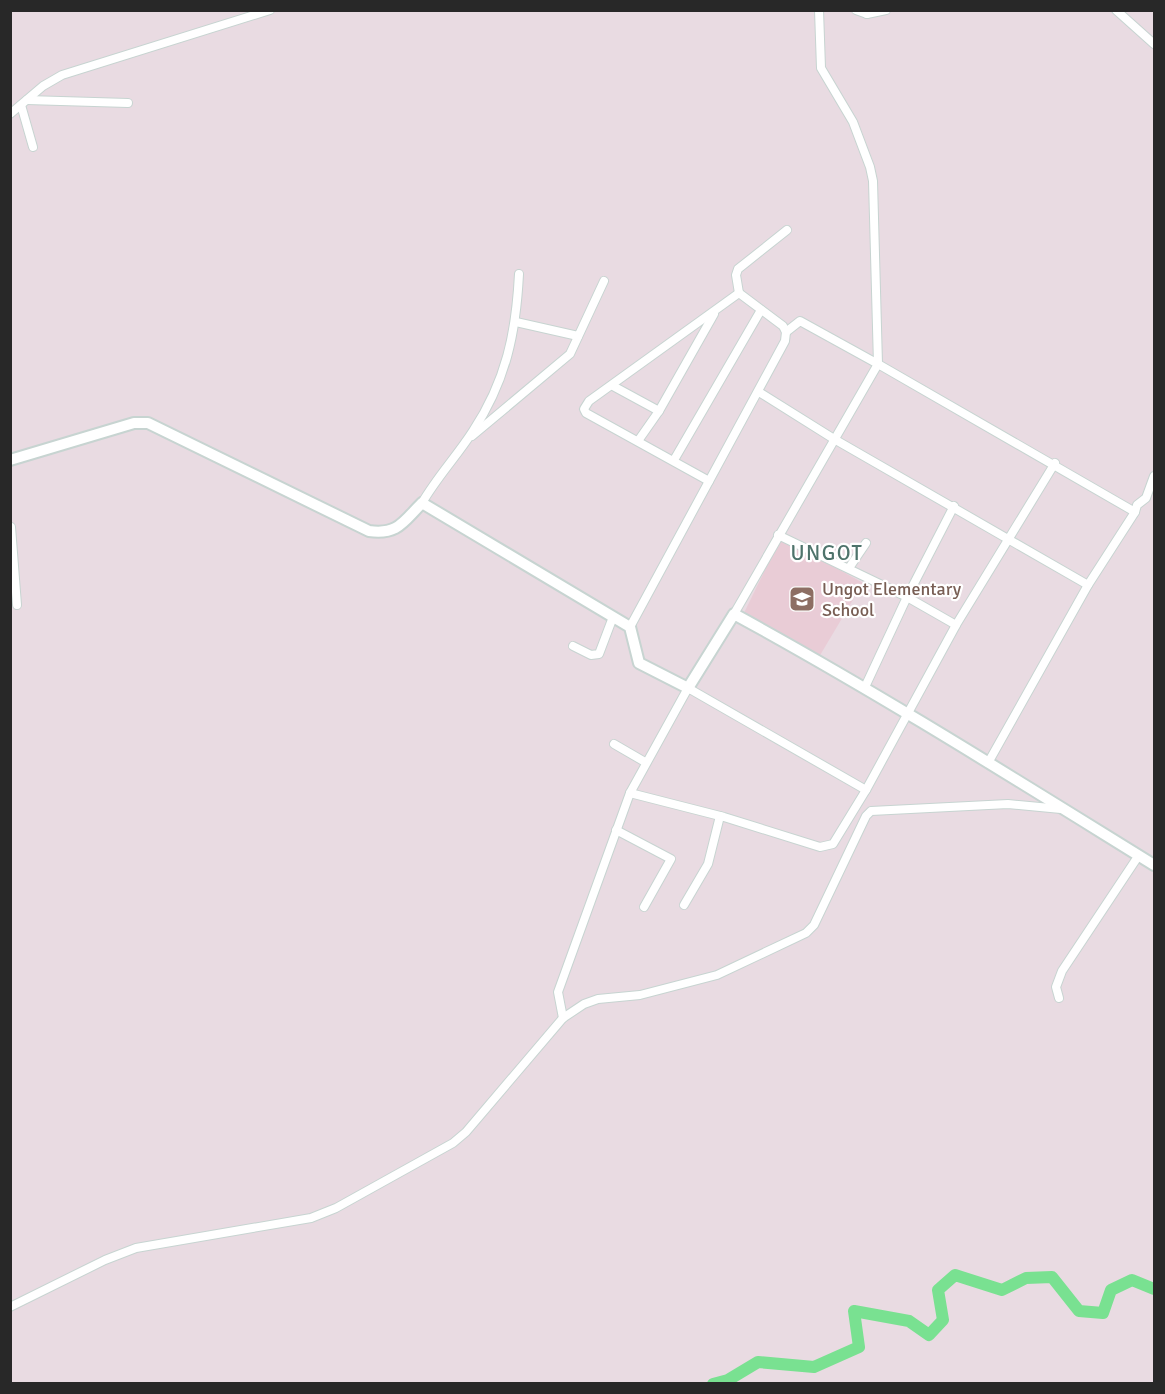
<svg xmlns="http://www.w3.org/2000/svg" width="1165" height="1394" font-family="Signika,sans-serif">
<style>
.education{fill:#e9ccd6}
.lines{fill:none;stroke-linecap:round;stroke-linejoin:round}
.river{stroke:#79e191;stroke-width:12}
.street-casing{stroke:#c7d4d1;stroke-width:10}
.secondary-casing{stroke:#c7d4d1;stroke-width:14}
.street{stroke:#fff;stroke-width:8}
.secondary{stroke:#fff;stroke-width:10}
.labels{text-anchor:middle;dominant-baseline:central;stroke-width:4.5;stroke-linejoin:round;paint-order:stroke}
.education-label{font-size:18px;fill:#785e54;stroke:#fff;text-anchor:start}
.quarter-label{font-size:21px;letter-spacing:1.5px;fill:#4e736b;stroke:#fff}
</style>
<rect width="100%" height="100%" fill="#e9dbe2"/>
<!-- education -->
<path class="education" d="M781,537L863,583L819,657L743,615Z"/>
<g class="lines">
<!-- river -->
<path class="river" d="M713,1384L728,1380L758,1362L814,1367L859,1347L854,1311L909,1321L929,1335L943,1320L938,1290L955,1275L1002,1290L1026,1278L1052,1277L1079,1311L1103,1313L1111,1290L1132,1280L1154,1289"/>
<!-- street casing -->
<g class="street-casing">
<g id="street">
<path d="M819,10L821,68L853,122L870,167L873,181L878,364"/>
<path d="M856,10L867,14"/>
<path d="M1116,10L1154,44"/>
<path d="M867,14L886,10"/>
<path d="M27,100L128,103"/>
<path d="M21,105L33,147"/>
<path d="M10,114L43,86L62,75L270,10"/>
<path d="M739,293L736,275L738,269L787,230"/>
<path d="M516,322L578,336"/>
<path d="M786,332L800,321L878,364"/>
<path d="M613,386L659,411"/>
<path d="M759,392L834,439L1088,585"/>
<path d="M472,436L570,354L604,281"/>
<path d="M638,441L659,411L714,314"/>
<path d="M674,460L761,310"/>
<path d="M709,481L586,413L584,409L589,401L739,293"/>
<path d="M422,503C437,477 457,456 473,431C506,381 516,333 519,274"/>
<path d="M1135,512L1137,505L1146,498L1154,476"/>
<path d="M11,527L17,605"/>
<path d="M778,535L907,597L956,625"/>
<path d="M849,568L866,543"/>
<path d="M734,614L878,364L1135,512L1088,585L988,763"/>
<path d="M630,627L785,341L786,332L783,326L739,293"/>
<path d="M573,646L591,655L599,654L613,617"/>
<path d="M865,687L907,597L954,506"/>
<path d="M614,744L645,762"/>
<path d="M630,793L724,817L820,847L833,844L866,790L956,625L1055,463"/>
<path d="M616,830L671,859L644,907"/>
<path d="M684,905L708,864L720,816"/>
<path d="M1059,998L1056,987L1062,971L1139,855"/>
<path d="M563,1018L558,992L630,793L688,688L866,790"/>
<path d="M10,1307L105,1260L136,1248L311,1218L336,1208L453,1143L466,1132L563,1018L584,1004L598,999L640,995L717,975L806,933L814,925L866,816L871,811L1008,804L1061,809"/>
</g>
</g>
<!-- secondary casing -->
<g class="secondary-casing">
<path id="secondary" d="M10,460L134,423H148L369,531C398,535 403,522 422,503L630,627L639,663L688,688L734,614C877,692 1015,779 1154,865"/>
</g>
<!-- street -->
<use href="#street" class="street"/>
<!-- secondary -->
<use href="#secondary" class="secondary"/>
</g>
<!-- icons -->
<defs>
<g id="school-square" transform="scale(1.35)"><rect x="-9" y="-9" width="18" height="18" rx="4" fill="#8d6e63" stroke="#fff"/><path d="M0-5L7-2L0 1L-7-2ZM-4 1L0 2.5L4 1V4Q0 6-4 4Z" fill="#fff"/></g>
</defs>
<g fill-rule="evenodd">
<use href="#school-square" x="802" y="599"/>
</g>
<g class="labels">
<!-- education labels -->
<g class="education-label">
<text x="822" y="589">Ungot Elementary<tspan x="822" dy="21">School</tspan></text>
</g>
<!-- quarter labels -->
<g class="quarter-label">
<text x="827" y="553">UNGOT</text>
</g>
</g>
<!-- border -->
<rect width="1165" height="1394" fill="none" stroke="#282828" stroke-width="24"/>
</svg>
